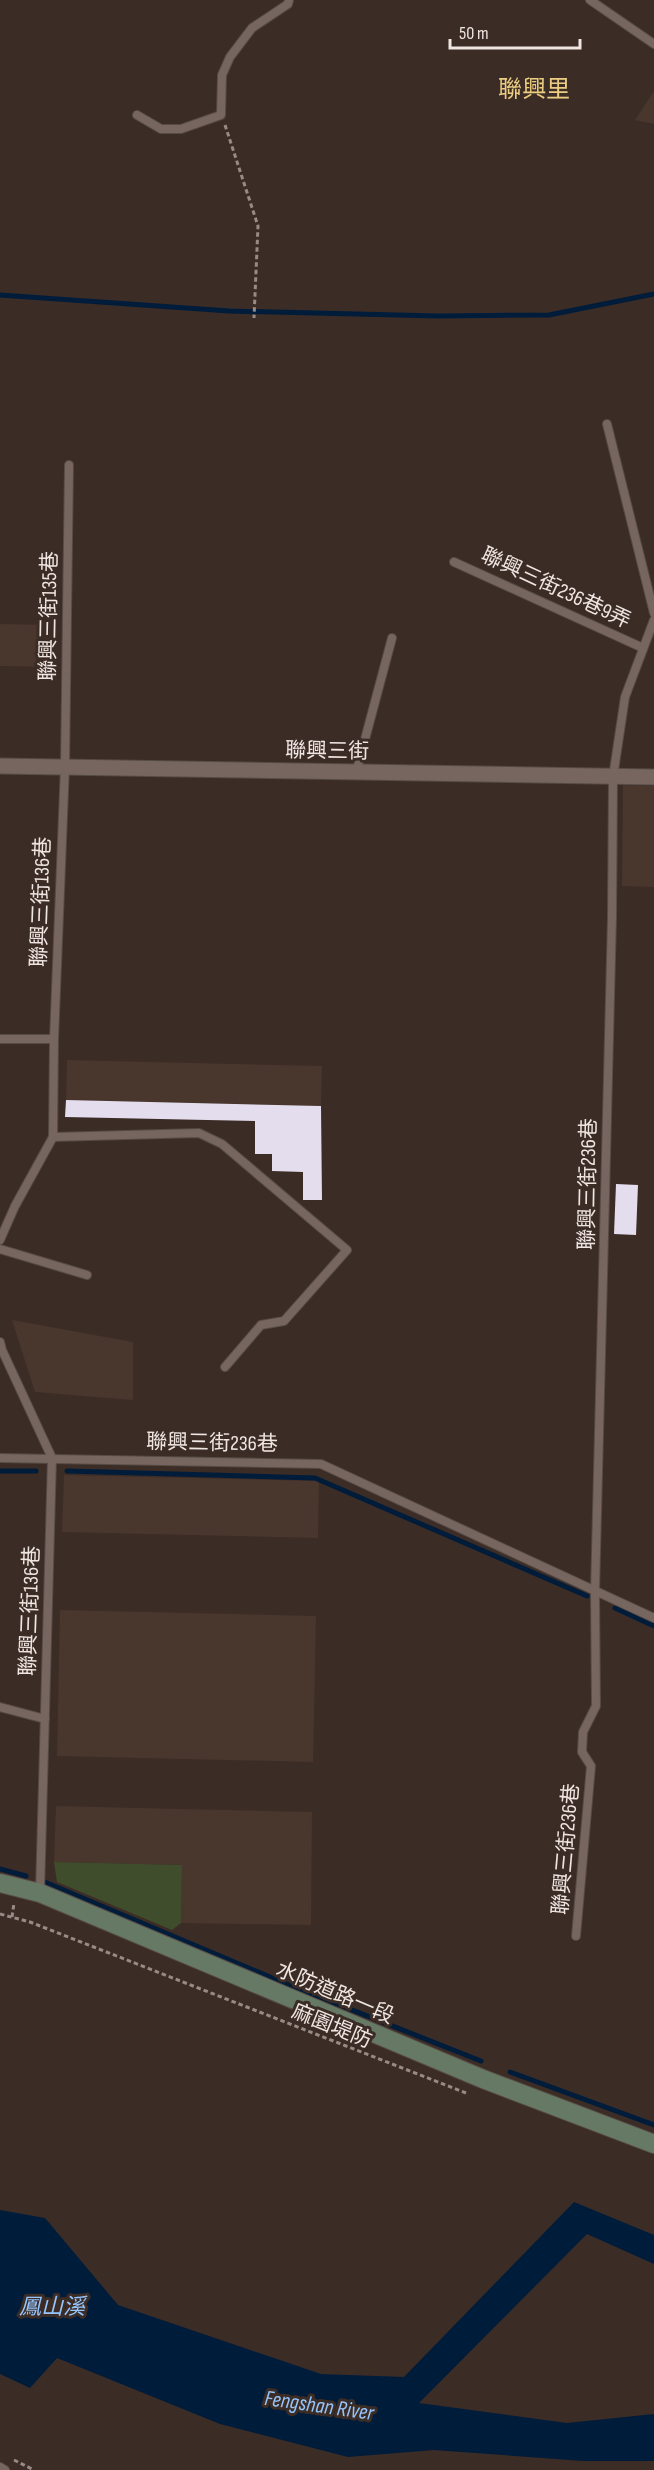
<svg xmlns="http://www.w3.org/2000/svg" width="654" height="2470" font-family="'Sofia Sans Condensed','Noto Sans TC',sans-serif">
<style>
.built{fill:#49362d}
.green{fill:#404d2c}
.water{fill:#001c3b}
.lines{fill:none;stroke-linecap:round;stroke-linejoin:round}
.stream{stroke:#001c3b;stroke-width:5}
.building{fill:#e4dded}
.lane-casing{stroke:#574b46;stroke-width:10}
.street-casing{stroke:#574b46;stroke-width:17}
.secondary-casing{stroke:#574b46;stroke-width:20}
.path{stroke:#988b86;stroke-width:3;stroke-dasharray:4.5 3;stroke-linecap:butt}
.lane{stroke:#76665f;stroke-width:8}
.street{stroke:#76665f;stroke-width:15}
.secondary{stroke:#667964;stroke-width:18}
.labels{text-anchor:middle;dominant-baseline:central;stroke-width:6;stroke-linejoin:round;paint-order:stroke}
.street-label{font-size:21px;fill:#efe5e1;stroke:#3b2c26}
.water-label{font-size:22px;font-style:italic;fill:#95c5fd;stroke:#3b2c26}
.quarter-label{font-size:24px;fill:#ebcd82;stroke:#3b2c26}
</style>
<rect width="100%" height="100%" fill="#3b2c26"/>
<!-- built -->
<g class="built">
<path d="M654,91V124L635,120Z"/>
<path d="M0,624L55,625L54,667L0,666Z"/>
<path d="M623,785L654,786V887L622,886Z"/>
<path d="M67,1060L322,1066L321,1106L66,1100Z"/>
<path d="M12,1320L133,1342V1400L35,1392Z"/>
<path d="M64,1475L319,1481L318,1538L62,1532Z"/>
<path d="M60,1610L316,1616L313,1762L57,1756Z"/>
<path d="M56,1806L312,1812L311,1925L181,1923L182,1865L54,1862Z"/>
</g>
<!-- green -->
<path class="green" d="M54,1862L182,1865L181,1923L172,1930L57,1882Z"/>
<!-- water -->
<path class="water" d="M574,2202L654,2235V2264L587,2234L419,2403L567,2423L654,2414V2461H583L434,2450L348,2457L220,2424L57,2358L30,2388L0,2374V2210L45,2218L118,2305L321,2374L404,2377Z"/>
<g class="lines">
<!-- stream -->
<g class="stream">
<path d="M0,295L229,311L438,316L549,315L654,294"/>
<path d="M0,1471H36"/>
<path d="M67,1471L315,1478L587,1596"/>
<path d="M615,1608L654,1626"/>
<path d="M0,1869L26,1876"/>
<path d="M40,1880L284,1983L481,2061"/>
<path d="M510,2072L654,2125"/>
</g>
</g>
<!-- building -->
<g class="building">
<path d="M66,1100L321,1106L322,1200H303V1172L272,1171V1154H255V1121L65,1117Z"/>
<path d="M616,1184L638,1185L636,1235L614,1234Z"/>
</g>
<g class="lines">
<!-- lane casing -->
<g class="lane-casing">
<g id="lane">
<path d="M590,0L654,44"/>
<path d="M137,115L161,129H181L221,115L222,75L230,57L252,28L288,4L289,0"/>
<path d="M607,424L654,613"/>
<path d="M454,562L643,648"/>
<path d="M356,773L392,638"/>
<path d="M0,1039H54"/>
<path d="M53,1137L199,1133L222,1144L347,1250L284,1321L261,1325L225,1367"/>
<path d="M0,1240L15,1206L53,1137L54,1039L65,766L69,465"/>
<path d="M0,1249L87,1275"/>
<path d="M0,1342L2,1350L52,1458L40,1892"/>
<path d="M0,1458L321,1464L654,1618"/>
<path d="M0,1707L45,1719"/>
<path d="M576,1936L591,1766L582,1752L583,1732L596,1706L595,1592L612,918L613,777L625,697L654,620"/>
<path d="M0,2467L5,2470"/>
</g>
</g>
<!-- street casing -->
<g class="street-casing">
<path id="street" d="M0,766L654,777"/>
</g>
<!-- secondary casing -->
<g class="secondary-casing">
<path id="secondary" d="M0,1883L40,1893L483,2079L654,2144"/>
</g>
<!-- path -->
<g class="path">
<path d="M225,125L258,226L254,318"/>
<path d="M0,1914L30,1922L466,2093"/>
<path d="M12,1917L14,1903"/>
<path d="M14,2460L34,2470"/>
</g>
<!-- lane -->
<use href="#lane" class="lane"/>
<!-- street -->
<use href="#street" class="street"/>
<!-- secondary -->
<use href="#secondary" class="secondary"/>
</g>
<g class="labels">
<!-- street labels -->
<g class="street-label">
<text transform="translate(556 588) rotate(25)">聯興三街236巷9弄</text>
<text transform="translate(49 616) rotate(-89)">聯興三街135巷</text>
<text transform="translate(327 751) rotate(1)">聯興三街</text>
<text transform="translate(41 902) rotate(-88)">聯興三街136巷</text>
<text transform="translate(588 1184) rotate(-89)">聯興三街236巷</text>
<text transform="translate(212 1443) rotate(1)">聯興三街236巷</text>
<text transform="translate(30 1611) rotate(-88)">聯興三街136巷</text>
<text transform="translate(566 1849) rotate(-85)">聯興三街236巷</text>
<text transform="translate(335 1993) rotate(23)">水防道路一段</text>
<text transform="translate(332 2026) rotate(22)">麻園堤防</text>
</g>
<!-- water labels -->
<g class="water-label">
<text x="52" y="2307">鳳山溪</text>
<text transform="translate(319 2406) rotate(8)">Fengshan River</text>
</g>
<!-- quarter labels -->
<g class="quarter-label">
<text x="534" y="89">聯興里</text>
</g>
</g>
<!-- scale -->
<path d="M450 39v9h130v-9" fill="none" stroke="#efe5e1" stroke-width="3"/>
<text x="459" y="39" font-size="18" fill="#efe5e1" stroke="#3b2c26" stroke-width="4.5" paint-order="stroke">50 m</text>
</svg>
